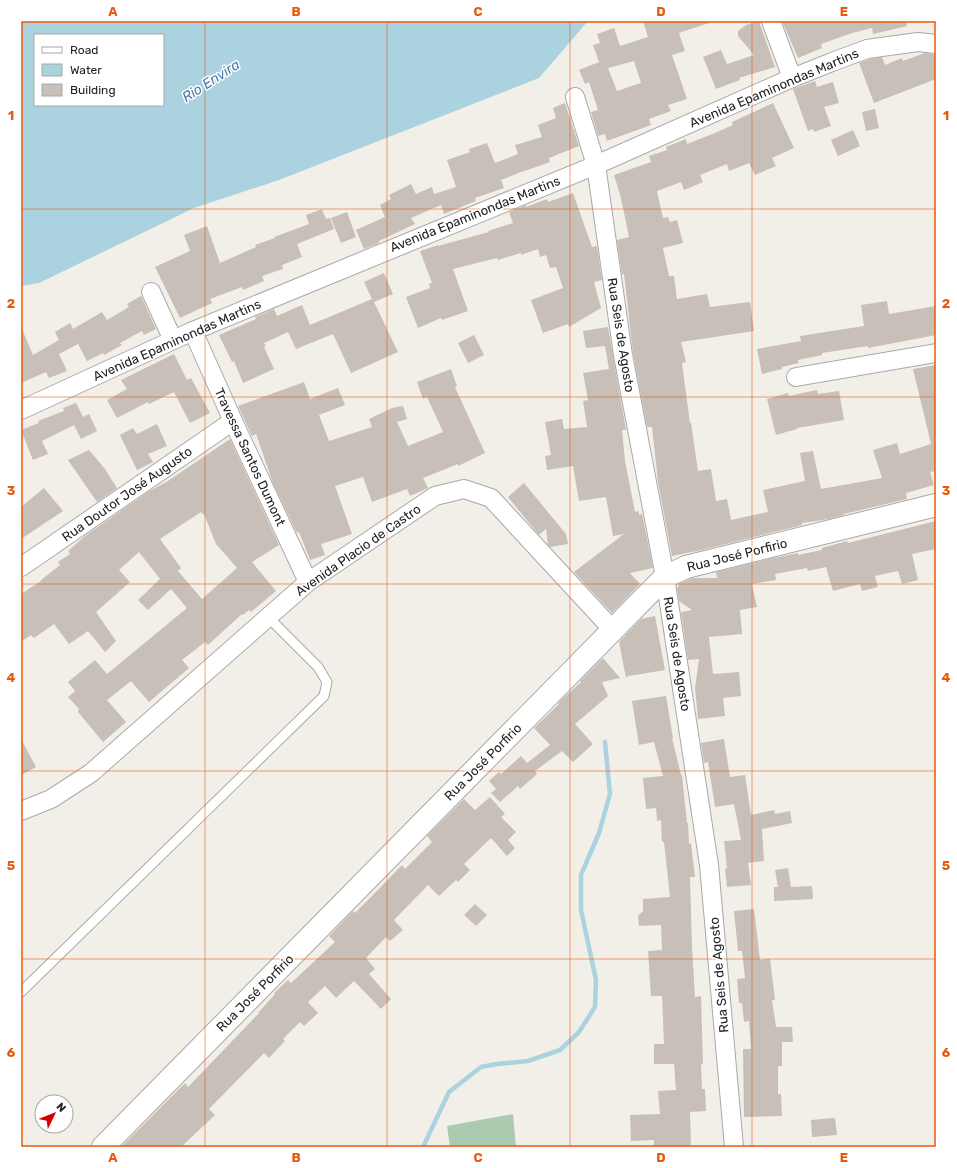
<svg xmlns="http://www.w3.org/2000/svg" width="957" height="1168" font-family="Rubik,sans-serif">
<style>
.cemetery{fill:#aacbaf}
.water{fill:#aad3df;fill-rule:evenodd}
.lines{fill:none;stroke-linecap:round;stroke-linejoin:round}
.stream{stroke:#aad3df;stroke-width:4.5}
.building{fill:#c7bfb8;fill-rule:evenodd}
.service-casing{stroke:#a9a9a9;stroke-width:11}
.minor-casing{stroke:#a9a9a9;stroke-width:20}
.tertiary-casing{stroke:#a9a9a9;stroke-width:24}
.service{stroke:#fff;stroke-width:9}
.minor{stroke:#fff;stroke-width:18}
.tertiary{stroke:#fff;stroke-width:22}
.grid{fill:none;stroke:#e8590c;stroke-width:1;stroke-opacity:0.55}
.labels{text-anchor:middle;dominant-baseline:central;stroke-width:3;stroke-linejoin:round;paint-order:stroke}
.street-label{font-size:13px;fill:#222;stroke:#fff}
.water-label{font-size:14px;font-style:italic;fill:#4a7aab;stroke:#fff}
.neatline{fill:none;stroke:#e8590c;stroke-width:1.5}
.grid-label{font-size:13px;text-anchor:middle;font-weight:bold;fill:#e8590c}
</style>
<rect width="100%" height="100%" fill="#f2efe9"/>
<!-- cemetery -->
<path class="cemetery" d="M513,1114L516,1147H450L447,1126Z"/>
<!-- water -->
<path class="water" d="M21,21H588L539,78L279,180L194,208L39,283L21,286ZM35,35H163V105H35Z"/>
<g class="lines">
<!-- stream -->
<path class="stream" d="M423,1147L449,1092L481,1067L497,1064L528,1061L560,1050L579,1032L595,1007L596,980L581,910V875L599,833L610,794L605,742"/>
</g>
<!-- building -->
<g class="building">
<path d="M643,21H708L709,23L679,33L685,51L672,55L687,99L668,105L671,111L649,119L651,125L607,141L605,134L598,136L591,112L598,110L589,82L585,84L579,70L599,62L593,45L600,43L597,34L614,28L620,46L648,37ZM634,61L641,83L617,91L608,68Z"/>
<path d="M759,21L775,67L739,78L740,80L716,89L703,57L721,50L727,64L754,55L738,36V31L746,25Z"/>
<path d="M782,21H906L907,26L873,34L872,28L852,33L821,44L822,48L798,58Z"/>
<path d="M925,53L936,54V79L874,103L859,63L870,59L882,57L885,65L902,58L903,61Z"/>
<path d="M815,81L817,87L833,82L839,103L824,107L831,126L814,132L813,129L808,131L793,89Z"/>
<path d="M565,103L579,146L549,158L550,162L542,165L521,172L501,180L504,188L475,198L476,201L444,214L441,205L411,218L415,224L379,241V243L364,249L356,230L385,217L380,205L391,199L389,195L411,184L416,194L432,187L434,194L456,187L447,160L470,152L469,149L487,143L495,163L518,154L515,145L542,137L538,125L556,118L553,108Z"/>
<path d="M773,103L794,148L772,158L776,166L755,175L749,163L729,171L727,164L700,175L703,182L684,190L681,182L657,191L663,218L668,217L670,222L677,220L683,243L663,248L669,276H674L677,299L707,294L710,307L750,302L754,331L681,342L686,362L682,363L690,423H691L698,471L711,469L716,501L727,499L731,520L768,512L763,490L805,481L800,453L813,451L821,489L882,478L873,450L897,443L900,454L931,444L913,369L936,365V471L930,472L934,485L906,493L907,499L844,514V515L829,519L802,523V525L702,550L672,556L658,482L652,427H647L633,353L624,274L622,275L617,240L629,237L621,198L614,175L651,162L649,156L667,150L666,147L686,139L687,144L715,133L733,125L732,122Z"/>
<path d="M875,109L879,128L866,131L862,112Z"/>
<path d="M853,130L860,146L838,156L831,140Z"/>
<path d="M573,193L592,247L597,246L602,280L594,282L601,308L569,327L568,324L543,333L531,300L563,288L556,267L550,268L546,255L540,257L538,249L521,255V253L498,260L497,258L453,269L468,311L442,320L441,318L418,328L406,297L430,288L429,284L432,283L420,251L438,245V246L489,232L488,231L513,223L509,212L526,205V207L547,199L548,202Z"/>
<path d="M322,209L326,219L330,218L334,229L297,244L302,257L282,265L283,269L262,276L264,281L243,290L242,287L210,299L212,303L180,318L155,267L190,251L184,235L207,226L220,263L256,247L255,245L275,238L274,237L309,224L306,215Z"/>
<path d="M347,212L356,237L341,243L331,218Z"/>
<path d="M384,273L393,294L374,302L398,352L351,373L333,334L296,349L288,332L264,343L266,346L264,347L274,369L243,383L234,361L232,362L219,335L256,319L255,317L274,309L277,316L302,305L310,325L372,299L364,282Z"/>
<path d="M141,296L156,329L144,335L142,331L120,343L122,345L104,355L103,353L87,361L78,344L59,354L67,371L49,378L46,372L21,383V327L33,355L59,340L55,332L70,323L73,329L102,312L107,320L129,307L127,304Z"/>
<path d="M887,301L889,314L936,306V335L868,348V346L822,353V355L798,360L799,363L782,367V369L762,374L757,349L801,341L800,336L864,326L861,305Z"/>
<path d="M608,327L626,430H622L625,461L635,512L639,511V515L642,514L653,568L630,573L640,584L612,613L574,572L624,534L613,536L606,497L579,501L573,466L547,470L545,456L551,455L545,422L562,419L564,429L587,427L583,401L588,400L583,373L609,369L605,346L586,348L583,331Z"/>
<path d="M474,335L484,355L468,363L458,343Z"/>
<path d="M174,354L187,380L191,378L210,413L190,423L174,392L149,404L148,402L117,418L107,400L127,389L121,380Z"/>
<path d="M451,369L457,386L455,387L485,453L458,466V464L423,478L428,488L410,496L407,489L372,502L363,477L335,486L352,534L321,544L325,555L310,560L299,532L297,533L273,483L256,434L252,436L238,406L304,382L310,399L338,388L345,405L319,415L329,441L372,427L369,419L392,408L403,406L407,419L397,422L408,446L443,432L427,397L423,399L417,382Z"/>
<path d="M817,390L818,394L839,391L844,420L797,428V429L776,435L767,399L788,393L789,396Z"/>
<path d="M76,403L83,417L89,414L97,431L81,439L74,425L42,441L48,454L33,460L21,430L39,423L38,421L64,411L63,408Z"/>
<path d="M157,424L167,446L148,454L153,462L137,470L120,435L133,428L137,434Z"/>
<path d="M230,439L279,545L252,562L276,591L251,612L249,610L243,615L242,614L208,645L205,642L182,660L189,668L149,702L131,681L107,700L126,722L103,742L78,712L79,709L68,697L75,691L68,682L95,660L107,674L187,608L171,589L148,610L138,600L160,579L139,552L119,570L130,582L96,612L116,641L105,652L88,631L69,644L54,624L34,638L31,635L21,642V594L41,581V580L60,565L58,562L70,554L68,551L85,536L148,492L164,483H165ZM201,512L203,514H204L216,544L237,568L202,599L178,571L181,568L160,539Z"/>
<path d="M89,450L105,469L117,488L97,502L68,460Z"/>
<path d="M524,483L566,534L568,544L550,547L548,545L546,529L539,535L508,497Z"/>
<path d="M44,488L63,511L21,539V507Z"/>
<path d="M936,521V549L912,554L918,580L902,584L898,571L875,576L878,587L862,591L860,584L833,591L826,567L808,571L807,568L775,574L776,580L752,584L757,607L740,610L742,634L709,637L713,674L739,672L741,696L723,698L725,716L698,719L695,688L699,659L688,660L681,612L692,610L679,601L677,589L679,584L692,578H717L716,572L773,558L798,553V555L822,550V548L847,541L848,543Z"/>
<path d="M655,616L665,670L629,676V675L626,678L619,642L641,619Z"/>
<path d="M603,658L620,678L602,682L608,696L575,724L593,744L573,762L562,751L535,771L537,774L520,789L518,786L500,802L491,793L496,789L489,781L499,772L501,774L521,756L527,763L550,745L534,728L559,704L558,703L561,700L581,682L580,681Z"/>
<path d="M666,696L673,738H672L681,775H682L687,823H688L689,844L691,843L695,877H690L692,947L695,997L701,996L703,1064H701L702,1089H705L706,1111L690,1112L691,1147H654V1140L631,1141L630,1115L660,1114L658,1091L676,1090L674,1064H654V1044H664L662,996H651L648,951L662,950L661,925L639,926L638,916L643,911V899L670,897L664,842H662L661,820L657,821L656,808L646,809L643,778L663,776L654,742L639,745L632,701Z"/>
<path d="M21,739L36,767L21,775Z"/>
<path d="M724,739L730,777L745,775L751,815L774,810L775,814L790,811L792,823L762,829L764,861L748,863L751,885L727,887L725,869L727,868L724,841L741,840L734,804L715,807L708,762L704,763L701,743Z"/>
<path d="M490,797L505,814L501,817L516,832L508,840L515,848L507,856L491,838L464,864L470,870L458,882L456,880L439,896L428,885L394,920L403,930L390,941L386,937L366,958L375,969L369,974L391,999L381,1009L354,981L336,998L325,986L308,1002L318,1013L304,1026L300,1022L283,1039L285,1041L269,1058L264,1053L209,1109L215,1115L181,1147H121L185,1083L188,1087L259,1013H258L275,994L274,993L288,980L291,983L335,942L329,936L353,911L355,913L374,894L402,865L405,869L432,842L427,836L464,799L475,810Z"/>
<path d="M788,868L791,887L812,886L813,899L774,901V887H778L775,870Z"/>
<path d="M475,904L487,915L476,926L464,915Z"/>
<path d="M754,909L760,960L770,959L775,1000H772L776,1027H792L793,1042H782V1066H778V1094H781L782,1116L744,1117L743,1049H751L749,1021L744,1022L742,1003H739L737,979L745,978L742,951H738L734,911Z"/>
<path d="M835,1118L837,1135L812,1137L811,1120Z"/>
</g>
<g class="lines">
<!-- service casing -->
<g class="service-casing">
<path id="service" d="M21,992L324,696L327,682L318,667L268,617"/>
</g>
<!-- minor casing -->
<g class="minor-casing">
<g id="minor">
<path d="M771,21L792,78"/>
<path d="M575,97L596,165L623,355L665,577L709,865L734,1147"/>
<path d="M151,292L173,340"/>
<path d="M193,331L233,421L308,582"/>
<path d="M796,377L936,353"/>
<path d="M21,410L193,331L596,165L792,78L832,62L867,49L918,42L936,44"/>
<path d="M21,567L233,421"/>
<path d="M21,811L51,799L91,773L308,582L435,496L464,489L491,498L613,630"/>
</g>
</g>
<!-- tertiary casing -->
<g class="tertiary-casing">
<path id="tertiary" d="M103,1147L665,577L686,567L936,505"/>
</g>
<!-- service -->
<use href="#service" class="service"/>
<!-- minor -->
<use href="#minor" class="minor"/>
<!-- tertiary -->
<use href="#tertiary" class="tertiary"/>
</g>
<!-- grid -->
<path class="grid" d="M205,21V1147M387,21V1147M570,21V1147M752,21V1147M21,209H936M21,397H936M21,584H936M21,771H936M21,959H936"/>
<g class="labels">
<!-- street labels -->
<g class="street-label">
<text transform="translate(774 88) rotate(-23)">Avenida Epaminondas Martins</text>
<text transform="translate(475 214) rotate(-22)">Avenida Epaminondas Martins</text>
<text transform="translate(621 335) rotate(81)">Rua Seis de Agosto</text>
<text transform="translate(177 340) rotate(-24)">Avenida Epaminondas Martins</text>
<text transform="translate(250 457) rotate(65)">Travessa Santos Dumont</text>
<text transform="translate(127 494) rotate(-35)">Rua Doutor José Augusto</text>
<text transform="translate(358 550) rotate(-35)">Avenida Placio de Castro</text>
<text transform="translate(737 555) rotate(-14)">Rua José Porfirio</text>
<text transform="translate(677 654) rotate(81)">Rua Seis de Agosto</text>
<text transform="translate(483 762) rotate(-45)">Rua José Porfirio</text>
<text transform="translate(719 975) rotate(-95)">Rua Seis de Agosto</text>
<text transform="translate(255 993) rotate(-45)">Rua José Porfirio</text>
</g>
<!-- water labels -->
<g class="water-label">
<text transform="translate(211 81) rotate(-33)">Rio Envira</text>
</g>
</g>
<!-- border -->
<rect width="957" height="1168" fill="none" stroke="#ffffff" stroke-width="44"/>
<!-- legend -->
<rect x="34" y="34" width="130" height="72" fill="#ffffff" stroke="#a7a7a7"/>
<rect x="42" y="47" width="20" height="6" fill="#ffffff" stroke="#a7a7a7"/>
<text x="70" y="54" font-size="12" fill="#222222">Road</text>
<rect x="42" y="64" width="20" height="12" fill="#aad3df" stroke="#a7a7a7"/>
<text x="70" y="74" font-size="12" fill="#222222">Water</text>
<rect x="42" y="84" width="20" height="12" fill="#c7bfb8" stroke="#a7a7a7"/>
<text x="70" y="94" font-size="12" fill="#222222">Building</text>
<!-- north arrow -->
<g transform="translate(54 1114) rotate(47)"><circle r="19" fill="#ffffff" stroke="#a7a7a7"/>
<path d="M0-3L7 15L0 10L-7 15Z" fill="#d40000"/>
<text y="-6" font-size="11" font-weight="bold" text-anchor="middle" fill="#222222">N</text>
</g>
<rect x="22" y="22" width="913" height="1124" class="neatline"/>
<g class="grid-label">
<text x="113" y="16">A</text>
<text x="296" y="16">B</text>
<text x="478" y="16">C</text>
<text x="661" y="16">D</text>
<text x="844" y="16">E</text>
<text x="11" y="120">1</text>
<text x="946" y="120">1</text>
<text x="11" y="308">2</text>
<text x="946" y="308">2</text>
<text x="11" y="495">3</text>
<text x="946" y="495">3</text>
<text x="11" y="682">4</text>
<text x="946" y="682">4</text>
<text x="11" y="870">5</text>
<text x="946" y="870">5</text>
<text x="11" y="1057">6</text>
<text x="946" y="1057">6</text>
<text x="113" y="1162">A</text>
<text x="296" y="1162">B</text>
<text x="478" y="1162">C</text>
<text x="661" y="1162">D</text>
<text x="844" y="1162">E</text>
</g>
</svg>
